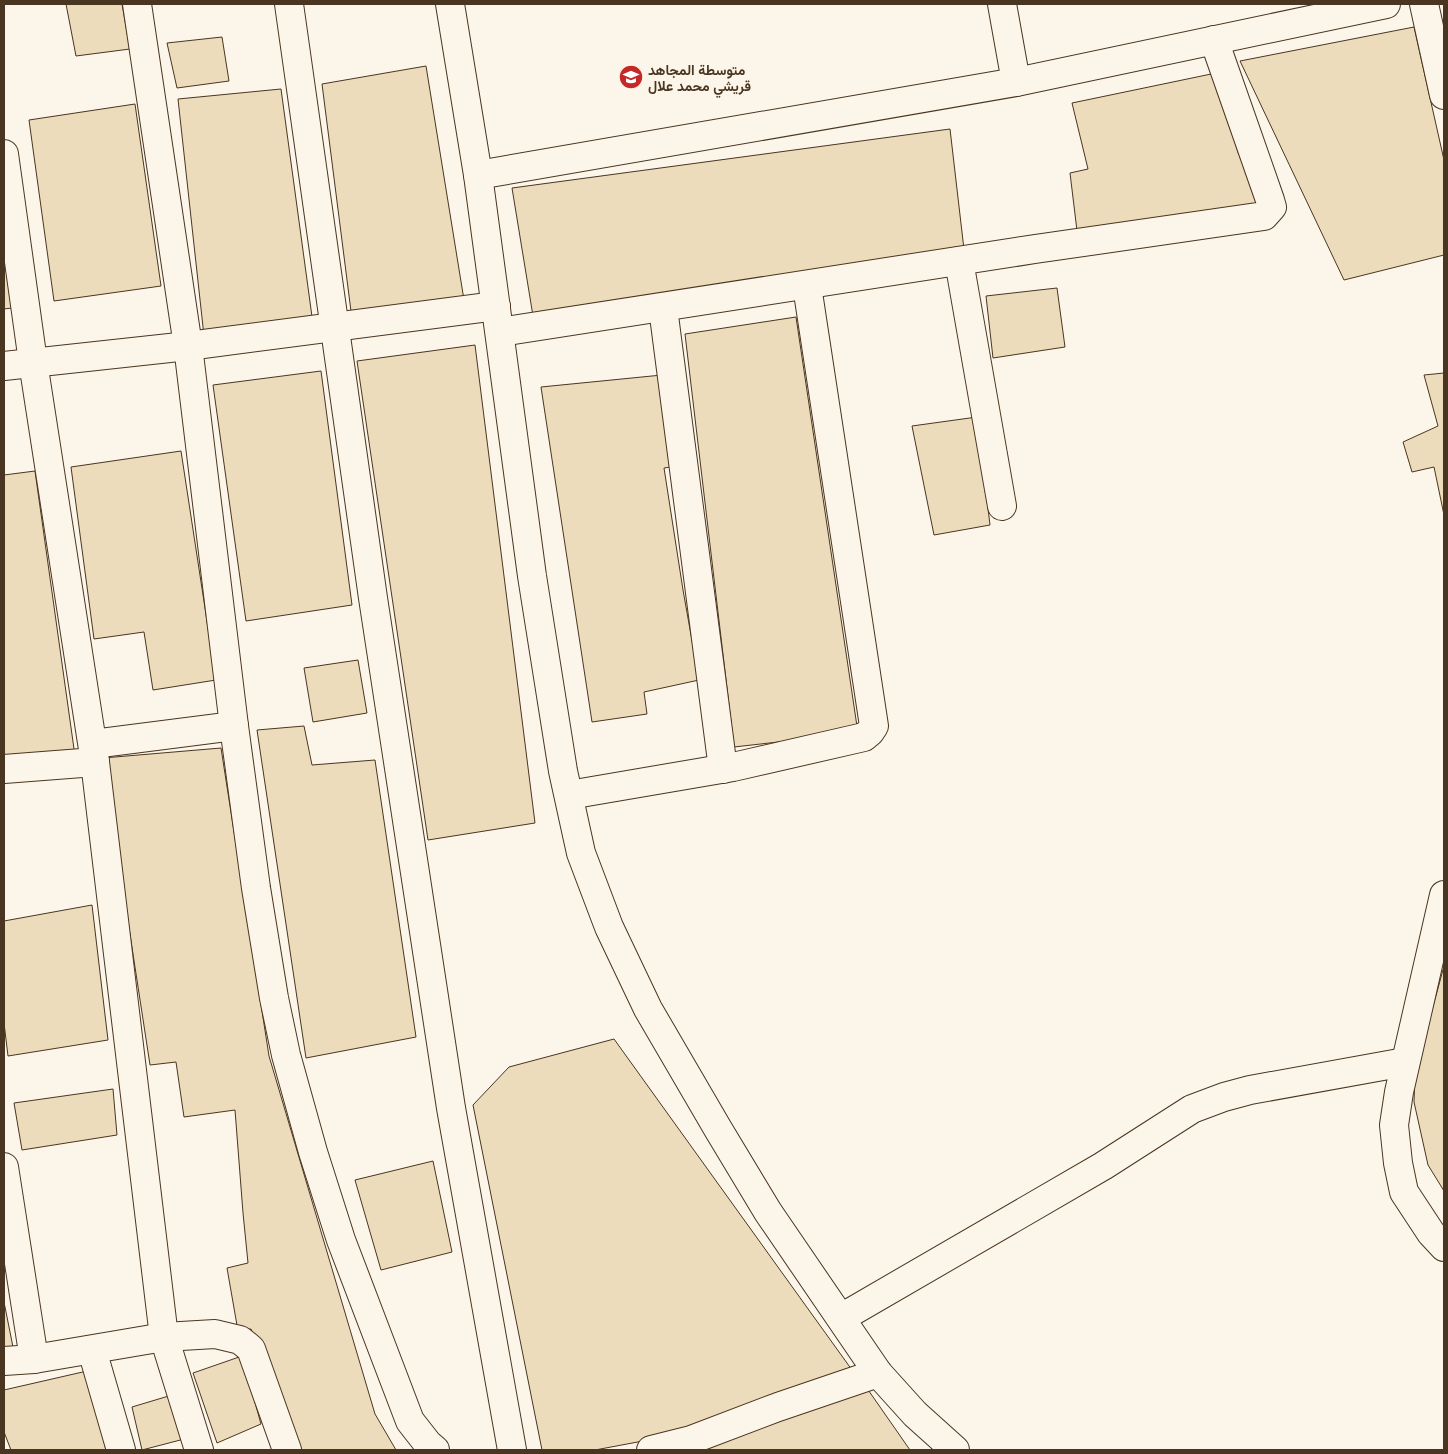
<svg xmlns="http://www.w3.org/2000/svg" width="1448" height="1454" font-family="'Noto Sans',Vazirmatn,sans-serif">
<style>
.building{fill:#ecdcbc;stroke:#4a3520}
.lines{fill:none;stroke-linecap:round;stroke-linejoin:round}
.street-casing{stroke:#4a3520;stroke-width:30}
.street{stroke:#fbf6e9;stroke-width:28}
.labels{text-anchor:middle;dominant-baseline:central;stroke-width:4;stroke-linejoin:round;paint-order:stroke}
.poi-label{font-size:14px;font-weight:bold;fill:#4a3520;stroke:#fbf6e9;text-anchor:start}
</style>
<rect width="100%" height="100%" fill="#fbf6e9"/>
<!-- building -->
<g class="building">
<path d="M66,4H122L130,49L76,56Z"/>
<path d="M1414,27L1444,160V255L1344,280L1240,61Z"/>
<path d="M222,37L229,81L177,88L167,43Z"/>
<path d="M426,66L464,300L352,319L322,84Z"/>
<path d="M1216,73L1238,152L1262,209L1078,239L1070,173L1088,169L1072,103Z"/>
<path d="M281,89L313,324L204,336L178,99Z"/>
<path d="M135,104L161,286L54,301L29,120Z"/>
<path d="M950,129L965,258L533,316L512,188Z"/>
<path d="M4,244L12,308L4,309Z"/>
<path d="M1057,288L1065,347L993,358L986,296Z"/>
<path d="M796,317L858,733L734,747L685,334Z"/>
<path d="M475,345L535,823L428,840L357,361Z"/>
<path d="M321,371L352,605L246,621L213,385Z"/>
<path d="M1444,373V515L1434,467L1412,472L1403,442L1438,426L1424,375Z"/>
<path d="M662,375L671,467L664,468L683,590L699,680L644,692L647,714L592,722L541,387Z"/>
<path d="M977,417L990,525L934,535L912,426Z"/>
<path d="M181,451L216,680L153,690L144,632L94,639L71,467Z"/>
<path d="M35,471L75,756L4,763V475Z"/>
<path d="M358,660L367,713L313,722L304,668Z"/>
<path d="M304,726L312,765L375,760L416,1037L306,1058L257,730Z"/>
<path d="M221,748L269,1056L375,1414L396,1450H300L295,1432L251,1329L238,1331L227,1268L248,1263L243,1213L235,1110L184,1117L176,1062L150,1065L103,758Z"/>
<path d="M92,905L108,1040L8,1056L4,1023V921Z"/>
<path d="M1444,966V1191L1428,1165L1414,1102L1415,1073Z"/>
<path d="M614,1039L852,1370L675,1435L595,1450H542L473,1105L509,1067Z"/>
<path d="M113,1089L117,1135L22,1150L14,1103Z"/>
<path d="M433,1161L452,1252L381,1270L355,1180Z"/>
<path d="M4,1302L15,1357L4,1358Z"/>
<path d="M242,1356L261,1424L217,1443L193,1373Z"/>
<path d="M87,1371L106,1450H11L4,1432V1390Z"/>
<path d="M864,1384L910,1450H688Z"/>
<path d="M172,1395L188,1438L142,1450L132,1407Z"/>
</g>
<g class="lines">
<!-- street casing -->
<g class="street-casing">
<g id="street">
<path d="M137,4L188,346L234,726L256,888L274,998L286,1055L313,1152L341,1240L410,1421L428,1444L435,1450"/>
<path d="M289,4L373,598L451,1108L512,1450"/>
<path d="M450,4L478,175L532,576L563,771L581,853L609,927L648,1009L718,1129L768,1212L878,1373L915,1414L955,1450"/>
<path d="M1002,4L1016,82"/>
<path d="M1424,4L1444,95"/>
<path d="M4,154L33,362L95,762L164,1337L199,1450"/>
<path d="M478,175L1016,82L1386,4"/>
<path d="M959,261L1002,506"/>
<path d="M663,308L723,769"/>
<path d="M500,332L1035,249L1264,216L1272,207L1270,200L1214,40"/>
<path d="M4,366L188,346L496,306"/>
<path d="M93,744L234,726"/>
<path d="M4,769L95,762"/>
<path d="M569,795L733,767L864,737L870,732L874,726L807,286"/>
<path d="M1444,895L1399,1092L1394,1125L1398,1163L1404,1192L1431,1233L1444,1247"/>
<path d="M4,1167L34,1359"/>
<path d="M841,1318L1103,1166L1192,1109L1224,1097L1250,1090L1405,1062"/>
<path d="M92,1350L121,1450"/>
<path d="M4,1361L34,1359L164,1337L215,1334L240,1340L251,1349L287,1450"/>
<path d="M651,1450L691,1440L778,1407L878,1373"/>
</g>
</g>
<!-- street -->
<use href="#street" class="street"/>
</g>
<!-- icons -->
<defs>
<g id="school-disc" transform="scale(1.25)"><circle r="9.5" fill="#c62828" stroke="#fbf6e9"/><path d="M0-5L7-2L0 1L-7-2ZM-4 1L0 2.5L4 1V4Q0 6-4 4Z" fill="#fff"/></g>
</defs>
<g fill-rule="evenodd">
<use href="#school-disc" x="631" y="77"/>
</g>
<g class="labels">
<!-- poi labels -->
<g class="poi-label">
<text x="648" y="69">متوسطة المجاهد<tspan x="648" dy="16">قريشي محمد علال</tspan></text>
</g>
</g>
<!-- border -->
<rect width="1448" height="1454" fill="none" stroke="#4a3520" stroke-width="10"/>
</svg>
